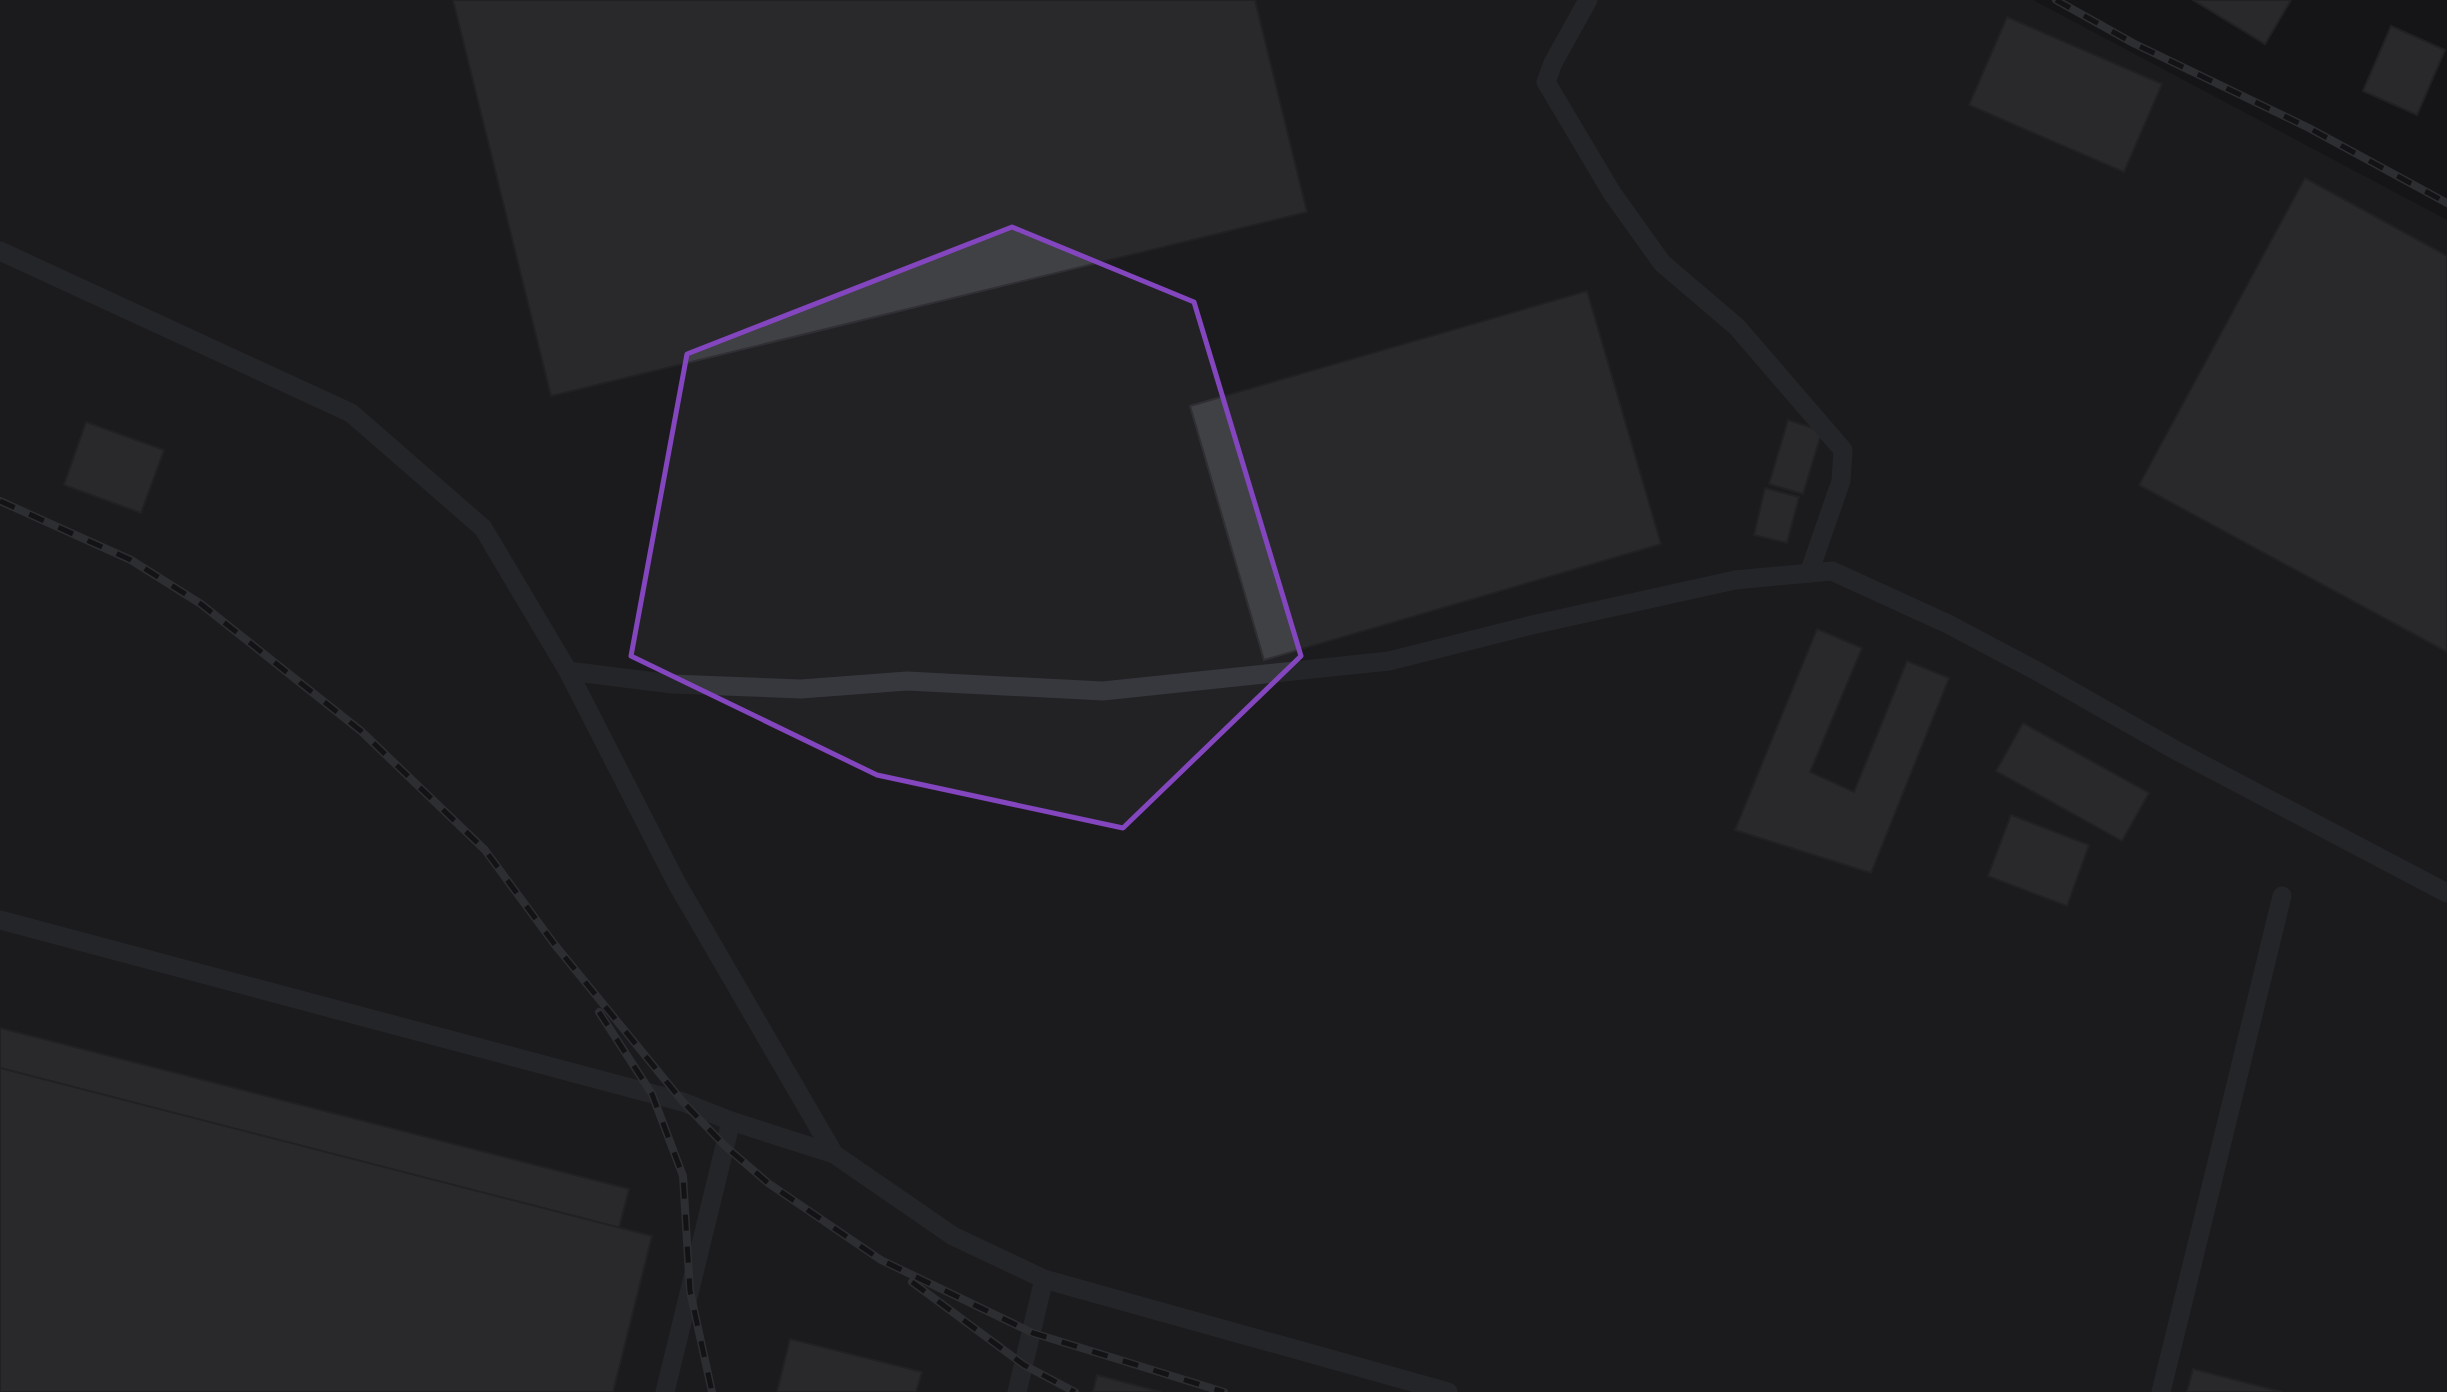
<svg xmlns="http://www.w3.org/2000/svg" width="2447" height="1392" font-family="'Archivo Narrow',sans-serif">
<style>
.built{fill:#222225}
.building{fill:#404145;stroke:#303034;stroke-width:2}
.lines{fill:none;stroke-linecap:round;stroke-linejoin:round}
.lane{stroke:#37383d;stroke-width:19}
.rail-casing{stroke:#4a4c52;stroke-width:8}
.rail{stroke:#111113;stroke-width:5;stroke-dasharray:16;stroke-linecap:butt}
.marked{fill:none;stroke:#8446be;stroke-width:5;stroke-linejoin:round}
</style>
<rect width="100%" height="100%" fill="#161618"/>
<!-- built -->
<path class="built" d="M0,0H2033L2447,220V1392H0Z"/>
<!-- building -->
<g class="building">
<path d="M453,0H1255L1307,212L551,396Z"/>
<path d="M2193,0H2291L2265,44Z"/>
<path d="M2007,17L2162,84L2124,172L1969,105Z"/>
<path d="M2391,26L2445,50L2417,115L2363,91Z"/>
<path d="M2305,178L2447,256V652L2139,485Z"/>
<path d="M1587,291L1661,544L1264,660L1190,406Z"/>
<path d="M1788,420L1822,431L1803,494L1769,484Z"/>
<path d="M86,422L164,450L141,513L64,485Z"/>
<path d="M1765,488L1799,497L1787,543L1754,535Z"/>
<path d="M1817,629L1862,648L1810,772L1854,792L1907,661L1949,678L1871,873L1735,830Z"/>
<path d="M2023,723L2149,793L2122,841L1996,771Z"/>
<path d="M2011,815L2089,845L2067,906L1988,876Z"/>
<path d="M0,1028L629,1189L619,1228L0,1068Z"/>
<path d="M0,1068L652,1236L613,1392H0Z"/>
<path d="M790,1339L922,1372L916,1392H777Z"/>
<path d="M2193,1369L2282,1392H2187Z"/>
<path d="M1097,1375L1161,1392H1093Z"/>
</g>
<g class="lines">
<!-- lane -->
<g class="lane">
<path d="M1588,0L1553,63L1546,82L1612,193L1662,263L1737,327L1843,450L1841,481L1809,573"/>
<path d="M0,251L351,413L483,528L568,671L676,882L834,1154L953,1236L1044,1279L1448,1392"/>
<path d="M568,671L672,684L801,689L907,681L1103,691L1389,661L1532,625L1735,580L1832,571L1948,624L2035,670L2177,751L2447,893"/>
<path d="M0,920L683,1102L731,1121L834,1154"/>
<path d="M665,1392L731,1121"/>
<path d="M1017,1392L1044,1279"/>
<path d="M2161,1392L2282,896"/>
</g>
<!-- rail casing -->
<g class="rail-casing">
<g id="rail">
<path d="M2056,0L2133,43L2309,128L2447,203"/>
<path d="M0,501L131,560L201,604L361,731L485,850L555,945L683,1102L725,1146L768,1183L881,1260L1033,1333L1224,1392"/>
<path d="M599,1012L652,1094L683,1176L690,1291L712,1392"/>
<path d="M912,1282L1024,1365L1075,1392"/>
</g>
</g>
<!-- rail -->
<use href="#rail" class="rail"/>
</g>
<!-- marked area -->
<path d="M0 0H2447V1392H0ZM1012,227L1194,302L1301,656L1123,828L877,775L631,656L687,354Z" fill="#161618" fill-opacity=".55" fill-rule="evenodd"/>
<path class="marked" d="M1012,227L1194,302L1301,656L1123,828L877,775L631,656L687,354Z"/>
</svg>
